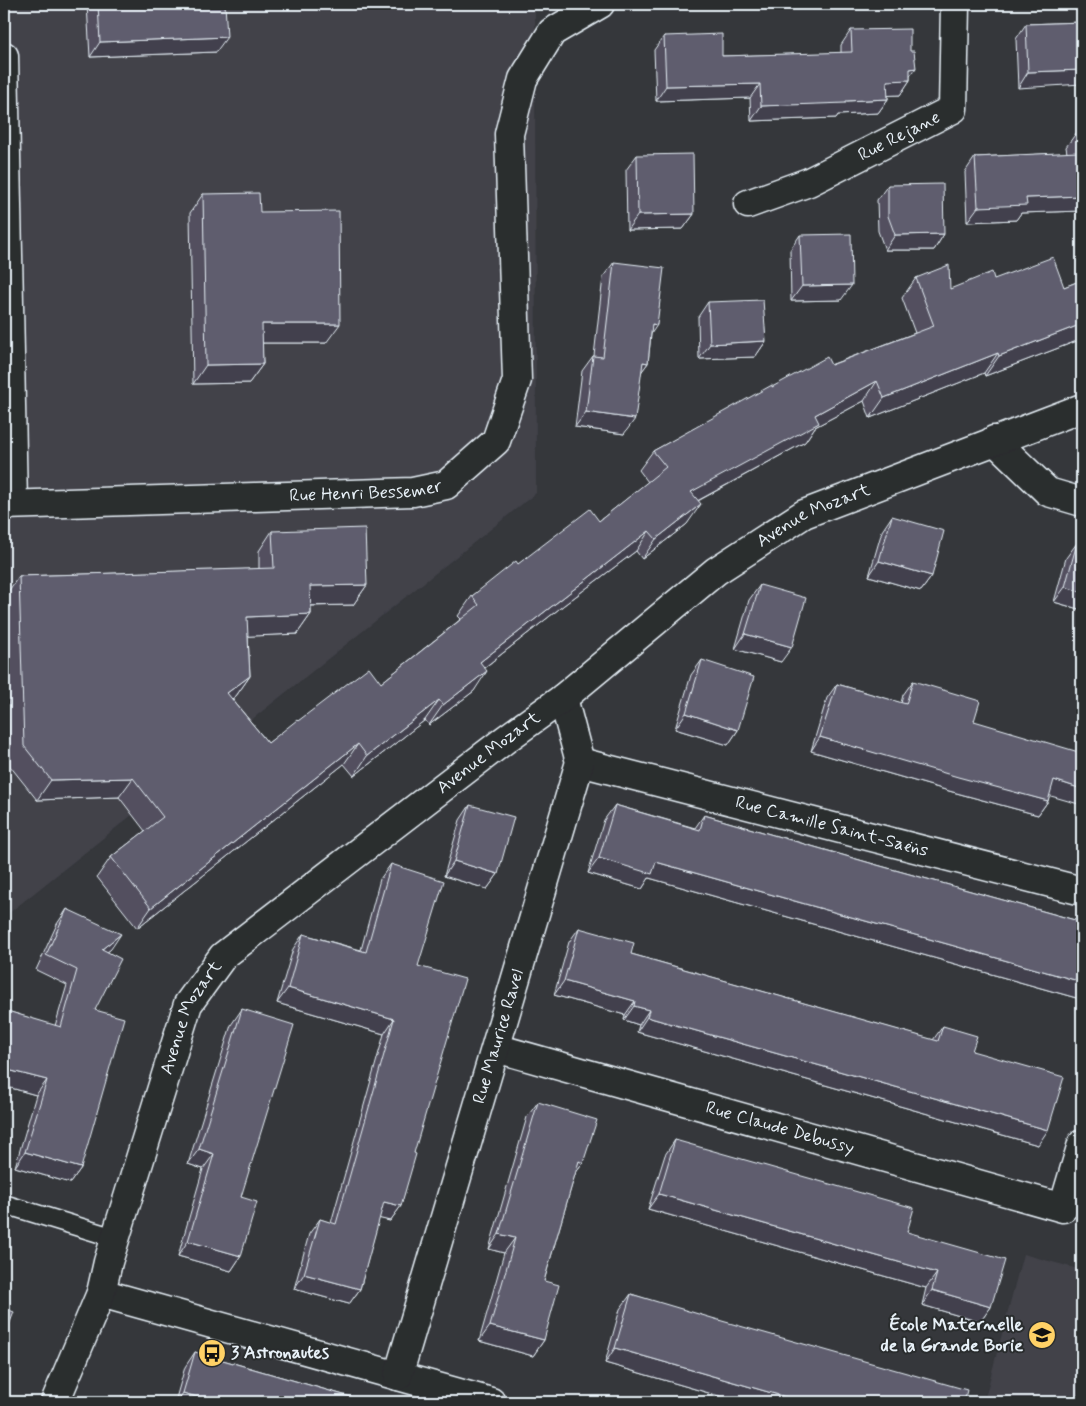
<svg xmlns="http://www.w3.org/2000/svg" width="1086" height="1406" font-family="Mynerve,sans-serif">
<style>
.built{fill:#42424a}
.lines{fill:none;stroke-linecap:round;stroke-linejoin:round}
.service-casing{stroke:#e8f1f8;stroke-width:21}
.minor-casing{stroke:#e8f1f8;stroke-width:31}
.service{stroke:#2a2d2e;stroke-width:18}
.minor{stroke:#2a2d2e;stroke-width:28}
.wall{fill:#52505f;stroke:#e8f1f8}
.shaded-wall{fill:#42414d;stroke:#e8f1f8}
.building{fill:#5f5d6e;stroke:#e8f1f8}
.labels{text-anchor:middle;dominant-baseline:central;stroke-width:4;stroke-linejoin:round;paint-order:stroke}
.street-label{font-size:18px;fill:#e8f1f8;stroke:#2a2d2e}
.poi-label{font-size:18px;font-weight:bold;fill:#e8f1f8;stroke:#2a2d2e;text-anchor:end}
</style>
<rect width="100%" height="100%" fill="#35373b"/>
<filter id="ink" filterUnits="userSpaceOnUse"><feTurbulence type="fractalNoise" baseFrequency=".02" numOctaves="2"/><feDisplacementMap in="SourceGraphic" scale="10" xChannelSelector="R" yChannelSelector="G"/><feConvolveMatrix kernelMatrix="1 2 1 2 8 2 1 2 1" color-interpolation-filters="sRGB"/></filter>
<g filter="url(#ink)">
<!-- built -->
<g class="built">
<path d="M4,4H535L536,493L4,917Z"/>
<path d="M1023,1254L1078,1269L1082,1257V1402H984Z"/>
</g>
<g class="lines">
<!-- service casing -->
<g class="service-casing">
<path id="service" d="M4,1204L115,1238"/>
</g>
<!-- minor casing -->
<g class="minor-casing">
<g id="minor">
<path d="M4,56L13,504"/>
<path id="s1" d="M748,204L809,182L953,109L955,4"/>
<path d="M994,440L1048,492L1082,502"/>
<path id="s2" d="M4,505L413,492L446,485L496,441L517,380L509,134L523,79L552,32L600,4"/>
<path id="s3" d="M580,762L1082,891"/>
<path id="s4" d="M496,1048L1063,1208L1082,1144"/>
<path d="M101,1293L491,1402"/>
<path id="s5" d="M398,1376L580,762L563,698"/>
<path id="s6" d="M55,1402L101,1293L108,1262L188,1004L223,956L506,739L563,698L716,571L804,514L1082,408"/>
</g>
</g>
<!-- service -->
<use href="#service" class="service"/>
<!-- minor -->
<use href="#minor" class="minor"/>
</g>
<!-- wall -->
<g class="wall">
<path d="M87,4H225L216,52L90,57Z"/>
<path d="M1082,22L1018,88L1016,39L1026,24Z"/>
<path d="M851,30L910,75V80L900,95H888V99L878,113L838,115L836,118L751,121L750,98L656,101L654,50L664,36L722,56L841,53V45Z"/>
<path d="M1077,132L1082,211L1021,213L1016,220L967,222L965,172L975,157L1067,153L1066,147Z"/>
<path d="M637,155L694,214L683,229L627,230L626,170Z"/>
<path d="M888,185L944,234L934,250H885L878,231L877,200Z"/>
<path d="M203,194L260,212L326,343H262L263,364L249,383L193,384L190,213Z"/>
<path d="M800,235L841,300L791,301L790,250Z"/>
<path d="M614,262L651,334L648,363L641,372L624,434L575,427L582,371L593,356H594L603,277Z"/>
<path d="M916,278L950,289L994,279L1064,287L1082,280V339L985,376L984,373L870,418L864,401L815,427L805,442L698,501L687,524L642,559L636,551L564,605L484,668L474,691L429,725L425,720L354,776L344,764L137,928L97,877L111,857L145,831L119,797L37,800L10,766L5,596L19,576L259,569V551L272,531L367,585L353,605L311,606V614L297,634L248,636L250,676L236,696L232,699L268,743L298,721L381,683L461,619L458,616L472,596L518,564L599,521L648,482L639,470L653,451L772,387L915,333L902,298Z"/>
<path d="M708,302L766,341L755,357L699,359L698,317Z"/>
<path d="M892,516L932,576L921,591L869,576L882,531Z"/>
<path d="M1077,543L1082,610L1054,602L1066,558Z"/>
<path d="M760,585L781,662L735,649L749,600Z"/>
<path d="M702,660L738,730L728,745L675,729L691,675Z"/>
<path d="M913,681L974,721L1049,796L1048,801L1038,815L949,791L811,751L827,698L837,684L901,703L903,695Z"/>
<path d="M470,805L498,874L487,889L444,876L460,820Z"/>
<path d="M615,805L695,828L704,815L877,865L1082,922V995L1080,999L649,878L642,889L588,873L604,820Z"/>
<path d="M391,864L418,966L414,1153L401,1206L390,1221L379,1218L360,1289L349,1304L294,1289L309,1234L320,1219L331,1223L384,1034L277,1003L293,949L303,934L361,950L380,879Z"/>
<path d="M67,909L111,949L107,952L95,1010L81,1168L70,1183L15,1167L36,1095L4,1086V1010L55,1026L67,985L36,970L57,924Z"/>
<path d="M579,928L631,954L933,1040L943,1026L972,1051L1038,1145L637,1032L639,1025L624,1020L625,1015L554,995L569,942Z"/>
<path d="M242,1009L241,1197V1256L231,1271L178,1256L203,1169L188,1164L231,1025Z"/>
<path d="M538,1102L583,1163L575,1174L544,1281V1340L533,1356L479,1341L504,1253L489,1249L527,1117Z"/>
<path d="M675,1140L907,1232L991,1307L980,1322L922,1305L926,1288L648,1209L665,1155Z"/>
<path d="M631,1294L964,1402H740L605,1363L620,1309Z"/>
<path d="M195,1352L368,1402H175L185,1367Z"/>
</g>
<!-- shaded-wall -->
<g class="shaded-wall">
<path d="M227,37L216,52L90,57L100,42Z"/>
<path d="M916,68L907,80H910L900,95L877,96L887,81L910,69Z"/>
<path d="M1082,70V84L1018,88L1028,72Z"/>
<path d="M760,84L750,98L656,101L666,86Z"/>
<path d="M888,99L878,113L838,115L836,118L751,121L761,106L846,101Z"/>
<path d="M1082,196V211L1021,213L1016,220L967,222L978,207L1026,198Z"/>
<path d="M694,214L683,229L627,230L638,215Z"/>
<path d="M944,234L934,250H885L895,235Z"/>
<path d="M852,285L841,300L791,301L802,286Z"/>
<path d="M262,324H340L326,343H249Z"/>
<path d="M652,324L657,325L647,340Z"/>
<path d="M1082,324V339L985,376L999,356Z"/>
<path d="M766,341L755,357L699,359L710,344Z"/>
<path d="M998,353L984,373L870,418L884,398Z"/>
<path d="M643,362L648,363L637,378Z"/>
<path d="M263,364L249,383L193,384L206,365Z"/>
<path d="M877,381L864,401L815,427L805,442L677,512L691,492L815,415Z"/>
<path d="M586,412L635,419L624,434L575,427Z"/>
<path d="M701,504L687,524L642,559L656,539Z"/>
<path d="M649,531L636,551L564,605L466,682L480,662L578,586Z"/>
<path d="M879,561L932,576L921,591L869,576Z"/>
<path d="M367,585L353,605L296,606L310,586Z"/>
<path d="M1065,587L1082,592V610L1054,602Z"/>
<path d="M311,614L297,634L234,637L247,617Z"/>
<path d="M745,634L792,647L781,662L735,649Z"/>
<path d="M487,671L474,691L429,725L443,705Z"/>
<path d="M250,676L236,696L213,713L227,693Z"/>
<path d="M439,700L425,720L354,776L367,756Z"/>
<path d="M686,713L738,730L728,745L675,729Z"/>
<path d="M820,737L1048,801L1038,815L949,791L811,751Z"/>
<path d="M358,744L344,764L137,928L151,908Z"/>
<path d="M133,778L119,797L37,800L51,780Z"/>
<path d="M1054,780L1082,789V805L1044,794Z"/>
<path d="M599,858L656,862L1082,982V995L1080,999L649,878L642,889L588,873Z"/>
<path d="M454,861L498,874L487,889L444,876Z"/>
<path d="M121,934L111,949L92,964L102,949Z"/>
<path d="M564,981L635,1001L625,1015L554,995Z"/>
<path d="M288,988L394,1019L384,1034L277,1003Z"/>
<path d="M634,1006L649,1010L639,1025L624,1020Z"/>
<path d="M647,1017L1048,1130L1038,1145L637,1032Z"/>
<path d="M4,1069L47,1080L36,1095L4,1086Z"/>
<path d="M199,1149L214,1154L203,1169L188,1164Z"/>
<path d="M25,1152L81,1168L70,1183L15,1167Z"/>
<path d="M579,1161L583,1163L572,1178Z"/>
<path d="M659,1194L937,1273L926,1288L648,1209Z"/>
<path d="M384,1202L401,1206L390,1221L373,1217Z"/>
<path d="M499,1234L515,1238L504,1253L489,1249Z"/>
<path d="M188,1241L241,1256L231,1271L178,1256Z"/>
<path d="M304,1274L360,1289L349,1304L294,1289Z"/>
<path d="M932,1290L991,1307L980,1322L922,1305Z"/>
<path d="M490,1326L544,1340L533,1356L479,1341Z"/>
<path d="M615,1348L803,1402H740L605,1363Z"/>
<path d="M183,1393L215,1402H177Z"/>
</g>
<!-- building -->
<g class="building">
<path d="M98,4H225L227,37L100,42Z"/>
<path d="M1082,22V70L1028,72L1026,24Z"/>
<path d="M910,29V51H914L916,68L910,69V80L887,81L888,99L846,101V103L761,106L760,84L666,86L664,36L722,34V56L852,52L851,30Z"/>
<path d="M1077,132H1082V196L1026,198L1027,205L978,207L975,157L1078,152Z"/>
<path d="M693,154L694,214L638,215L637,155Z"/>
<path d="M943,184L944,234L895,235L888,216V185Z"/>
<path d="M259,193L260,212L339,211L340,324H262L263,364L206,365L203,194Z"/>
<path d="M851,234L852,285L802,286L800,235Z"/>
<path d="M1053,257L1064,287L1082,280V324L999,356L998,353L884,398L877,381L815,415L819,423L691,492L701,504L656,539L649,531L578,586L480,662L487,671L443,705L439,700L367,756L358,744L151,908L111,857L163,817L133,778L51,780L24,746L19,576L274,568L272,531L365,528L367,585L310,586L311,614L247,617L250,676L227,693L268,743L297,720L298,721L369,667L381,683L479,605L472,596L516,561L518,564L590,509L599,521L666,467L653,451L772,385V387L827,357L831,365L934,326L916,278L949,265L950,289L992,272L994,279Z"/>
<path d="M614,262L664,268L657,325L652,324L648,363L643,362L635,419L586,412L593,356L603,357Z"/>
<path d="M763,300L766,341L710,344L708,302Z"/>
<path d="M892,516L944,531L932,576L879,561Z"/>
<path d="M1077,543L1082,545V592L1065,587Z"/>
<path d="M760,585L806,598L792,647L745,634Z"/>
<path d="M702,660L754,677L738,730L686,713Z"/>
<path d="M913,681L980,701L974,721L1082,753V789L1054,780L1048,801L958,777L820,737L837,684L906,704Z"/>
<path d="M470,805L514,817L498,874L454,861Z"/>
<path d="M615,805L700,830L704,815L877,865L1082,922V982L656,862L652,874L599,858Z"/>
<path d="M391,864L444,881L418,966L465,979L414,1153L416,1154L401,1206L384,1202L360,1289L304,1274L320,1219L336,1224L394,1019L288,988L303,934L366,952Z"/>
<path d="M67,909L121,934L102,949L121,959L95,1010L124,1018L81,1168L25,1152L47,1080L4,1069V1010L61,1027L77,970L46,955Z"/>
<path d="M579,928L634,943L631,954L938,1041L943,1026L977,1036L972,1051L1064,1077L1048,1130L647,1017L649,1010L634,1006L635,1001L564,981Z"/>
<path d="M242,1009L294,1025L241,1197L257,1202L241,1256L188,1241L214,1154L199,1149Z"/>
<path d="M538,1102L597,1120L583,1163L579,1161L544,1281L559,1285L544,1340L490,1326L515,1238L499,1234Z"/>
<path d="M675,1140L914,1208L907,1232L1005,1260L991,1307L932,1290L937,1273L659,1194Z"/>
<path d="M631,1294L722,1321L967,1390L964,1402H803L615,1348Z"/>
<path d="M4,1308L14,1312L4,1338Z"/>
<path d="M195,1352L368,1402H215L183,1393Z"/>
</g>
</g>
<!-- icons -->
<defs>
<g id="school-disc" transform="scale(1.4375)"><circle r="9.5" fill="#ffd166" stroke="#2a2d2e"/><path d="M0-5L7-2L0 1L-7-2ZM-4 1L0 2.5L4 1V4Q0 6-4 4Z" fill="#111"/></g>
<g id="bus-disc" transform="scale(1.4375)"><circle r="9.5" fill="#ffd166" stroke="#2a2d2e"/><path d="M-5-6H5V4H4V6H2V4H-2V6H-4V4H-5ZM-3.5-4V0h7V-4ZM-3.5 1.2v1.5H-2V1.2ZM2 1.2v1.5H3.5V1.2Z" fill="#111"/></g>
</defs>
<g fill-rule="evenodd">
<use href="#school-disc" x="1042" y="1335"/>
<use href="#bus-disc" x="212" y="1353"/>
</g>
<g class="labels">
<!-- street labels -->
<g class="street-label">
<text stroke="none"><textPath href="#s1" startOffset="166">Rue Rejane</textPath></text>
<text stroke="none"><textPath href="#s2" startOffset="362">Rue Henri Bessemer</textPath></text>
<text stroke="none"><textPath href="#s6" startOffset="1218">Avenue Mozart</textPath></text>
<text stroke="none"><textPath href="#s6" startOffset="814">Avenue Mozart</textPath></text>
<text stroke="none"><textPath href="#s3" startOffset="260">Rue Camille Saint-Saëns</textPath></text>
<text stroke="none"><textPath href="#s6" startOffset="409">Avenue Mozart</textPath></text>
<text stroke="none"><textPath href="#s5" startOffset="354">Rue Maurice Ravel</textPath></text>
<text stroke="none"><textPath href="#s4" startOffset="295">Rue Claude Debussy</textPath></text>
</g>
<!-- poi labels -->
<g class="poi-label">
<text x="1023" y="1325">École Maternelle<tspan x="1023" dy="21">de la Grande Borie</tspan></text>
<text x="231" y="1353" text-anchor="start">3 Astronautes</text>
</g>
</g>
<!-- margin -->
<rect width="1086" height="1406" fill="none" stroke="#2a2d2e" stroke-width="20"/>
<rect x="10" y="10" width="1066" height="1386" fill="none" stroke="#e8f1f8" stroke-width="2" filter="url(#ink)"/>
</svg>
